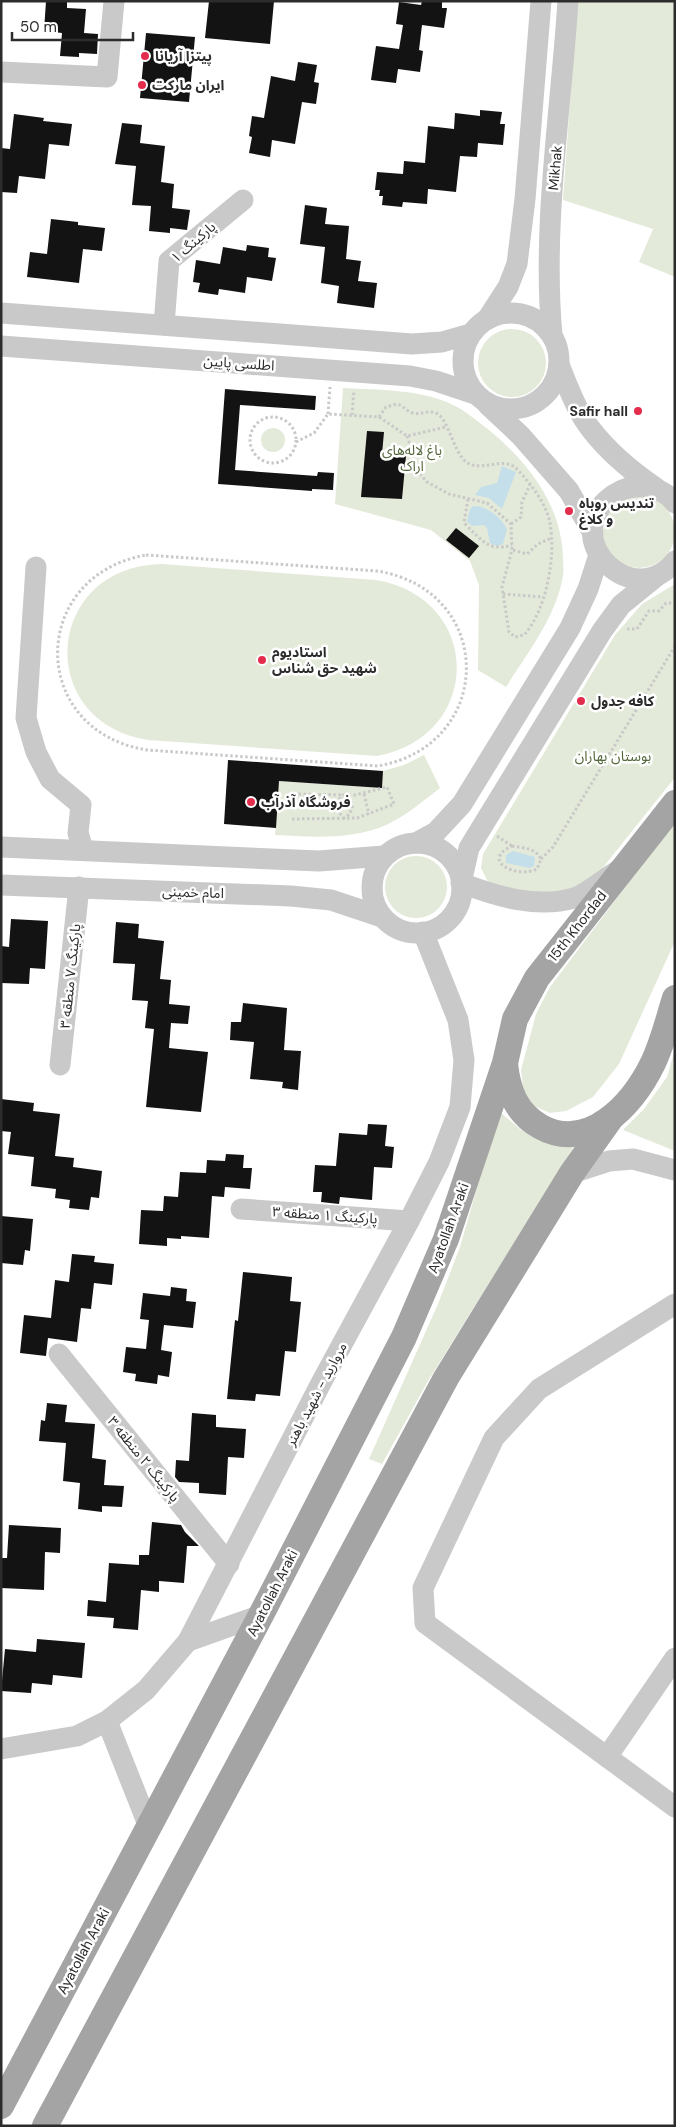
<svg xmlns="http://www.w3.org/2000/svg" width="676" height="2127" font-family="'DM Sans','Noto Sans Arabic',sans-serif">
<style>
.green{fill:#e4ead9}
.water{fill:#c4dfea}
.building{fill:#131313}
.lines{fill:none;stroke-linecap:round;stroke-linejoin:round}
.path{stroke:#c9c9c9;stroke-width:3;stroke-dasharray:2.5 2.5;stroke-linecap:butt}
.minor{stroke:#c9c9c9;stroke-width:21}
.major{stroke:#a4a4a4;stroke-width:26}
.poi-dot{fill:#e42c4d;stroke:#fff;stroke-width:2}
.labels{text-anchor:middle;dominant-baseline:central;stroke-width:5;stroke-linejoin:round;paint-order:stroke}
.poi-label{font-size:14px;font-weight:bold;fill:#2c2c2c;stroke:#fff;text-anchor:start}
.street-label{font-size:14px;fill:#2c2c2c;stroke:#fff}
.park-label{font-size:14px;fill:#53673a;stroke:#fff}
</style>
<rect width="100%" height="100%" fill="#fff"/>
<!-- green -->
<g class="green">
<path d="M577,1H675V277L639,262L653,229L563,200Z"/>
<circle cx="512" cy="363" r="34"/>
<path d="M343,388C379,390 418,389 451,404C465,410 477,421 489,430C528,462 561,504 563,557C563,563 564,570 563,576C556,617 528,652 506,687L478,670L479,585L470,561L431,530L335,504Z"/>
<circle cx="273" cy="440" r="12"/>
<circle cx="639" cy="532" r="36"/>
<path d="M162,564L376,580C483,598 484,736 377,756L148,740C33,722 44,566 162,564Z"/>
<path d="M675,584V776L673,780L589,885L569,897H519L488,882L481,868L483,854L615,635L642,604Z"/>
<path d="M424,755L440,788C423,801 406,816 386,825C352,840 311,837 275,835L279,781L382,788L383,771L404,765Z"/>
<path d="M675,821V941L619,1064L593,1097L566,1111L550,1113L534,1106L524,1093L521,1070L536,1014L550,987Z"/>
<circle cx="416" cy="887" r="31"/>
<path d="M675,1049V1151L623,1130L644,1109L667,1077Z"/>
<path d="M499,1111L520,1129L536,1139L576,1143L428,1381L382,1464L369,1459L438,1304L460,1247Z"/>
</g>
<!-- water -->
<g class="water">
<path d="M502,466L516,472L502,509L489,498L475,495L481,487L497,483Z"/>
<path d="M473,506C487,506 501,517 507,529L503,544L497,546L490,543L487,528L484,525L472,526L467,522L470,509Z"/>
<path d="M513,851L535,857L534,866L530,868L506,863V855Z"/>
</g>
<!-- building -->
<g class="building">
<path d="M46,1H67V8L86,9L84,33L98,34L97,54L79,53V57L60,56L62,33L44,31Z"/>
<path d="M209,1H274L270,44L205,38Z"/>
<path d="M422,1H442V8H447L444,28L422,25L419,50L423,51L420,72L398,69L396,83L371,80L376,46L399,49L403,25L396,24L399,2L421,5Z"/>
<path d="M146,33L195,37L189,102L140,98Z"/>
<path d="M298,62L317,65L314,82L319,83L316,104L302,102L295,144L272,140L270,157L249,153L252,137L249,136L252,116L264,118L271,76L295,81Z"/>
<path d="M480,110L502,112L500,124H505L503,145L478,143L477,157L460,156L456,192L428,189L427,204L403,202L402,207L382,205L383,196H379L380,190H375L377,172L403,174L404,161L425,163L428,126L454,129L455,113L480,116Z"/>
<path d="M14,114L44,118L43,121L72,124L69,146L49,144L45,179L19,176L17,193L1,192V148L10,149Z"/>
<path d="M122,123L142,125L140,143L165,146L161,182L174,184L172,208L190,210L187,230L170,228V233L149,231L151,206L132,205L136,166L115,164Z"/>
<path d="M305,205L327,208L325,224L349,226L346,259L361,261L358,281L377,283L374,308L337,303L339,286L321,283L325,247L300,244Z"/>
<path d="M51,219L78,222V225L105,228L102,251L83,249L79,283L27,277L30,252L47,254Z"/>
<path d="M247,245L269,248L268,257L276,258L272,281L247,277L245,293L219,289L218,295L198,292L200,283L193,282L196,260L220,264L223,247L246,251Z"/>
<path d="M225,389L316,396L315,410L240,405L235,470L317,476L318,472L334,473L333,490L312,489V491L218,484Z"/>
<path d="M367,431L384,432L382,454L406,456L402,499L361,497Z"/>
<path d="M456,528L479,546L469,558L446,540Z"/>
<path d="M228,760L383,771L382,788L279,781L276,828L224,824Z"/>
<path d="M11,919L48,921L45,969L30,968L29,984L1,983V946L9,947Z"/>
<path d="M116,922L139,924L138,938L164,941L160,979L171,980L169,1004L190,1006L188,1024L171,1023L169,1048L208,1052L201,1112L146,1107L154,1029L145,1028L148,1001L132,1000L135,964L113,963Z"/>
<path d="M243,1003L287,1008L284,1050L301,1051L298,1090L282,1088L283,1082L250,1079L254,1042L230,1040L231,1022H241Z"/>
<path d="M1,1099L34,1103L33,1111L60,1114L55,1156L74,1158L73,1167L102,1171L99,1198L91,1197L89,1210L69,1208L70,1200L55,1198L56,1189L31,1186L34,1157L8,1154L11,1132L1,1131Z"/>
<path d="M368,1124L387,1125L385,1146L394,1147L392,1168L374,1167L372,1200L340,1197L339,1204L321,1202L322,1192H313L315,1165L336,1166L339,1133L367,1135Z"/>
<path d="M226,1154L244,1155L243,1168H252L250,1189L225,1187L224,1197L212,1196L209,1238L181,1236V1239L167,1238V1246L139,1244L141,1210L163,1211L164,1196L178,1197L180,1172L206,1173L207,1160L225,1161Z"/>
<path d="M1,1216L33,1219L30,1251L25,1250L23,1265L1,1263Z"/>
<path d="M72,1254L95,1256L94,1262L114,1264L112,1285L94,1283L91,1309L81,1308L77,1342L48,1338L46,1356L20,1353L24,1315L51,1318L55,1280L69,1282Z"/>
<path d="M243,1272L292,1277L290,1301L301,1302L296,1352L285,1351L280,1396L256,1394L255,1401L227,1399L235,1320L238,1321Z"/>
<path d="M171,1287L187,1289L186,1301L196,1302L193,1328L164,1325L161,1350L172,1352L169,1377L158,1375L157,1384L135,1381L136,1374L123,1372L126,1347L146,1349L149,1320L140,1319L143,1293L170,1296Z"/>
<path d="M47,1403L67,1405L65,1422L95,1424L92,1458L106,1460L104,1485L124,1486L122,1507L102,1506V1512L78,1509L80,1483L63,1481L66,1443L39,1441L41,1420L45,1421Z"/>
<path d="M192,1413L216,1415V1427L246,1429L244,1458L228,1457L226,1495L199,1493V1483L179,1482L175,1477L176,1460L189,1461Z"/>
<path d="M152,1522L181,1525L185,1532L199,1546H187L184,1583L159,1581V1592L141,1590L138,1630L113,1628L114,1618L87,1616L88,1600L106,1602L109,1563L139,1565V1555H149Z"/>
<path d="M9,1525L61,1528L60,1553L45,1552L44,1590L1,1588V1558H7Z"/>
<path d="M37,1639L85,1643L82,1678L53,1675L52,1685L32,1683L31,1693L1,1691L5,1649L36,1652Z"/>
</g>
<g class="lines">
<!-- path -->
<g class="path">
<path d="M328,414L330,387"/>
<path d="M352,415L354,390"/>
<path d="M379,417L386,407L397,404C404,406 407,412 413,413C421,415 427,410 436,413C448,418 453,450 465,461C479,473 498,458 513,466C519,470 524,477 529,483C538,494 547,508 550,523C556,556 547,609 524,635L515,637L509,632L502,587L512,550L511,524L487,503L449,494L427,482L420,474L407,436"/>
<circle cx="273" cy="440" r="23"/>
<path d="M296,442L314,433L328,414L379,417L407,436L446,427"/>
<path d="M468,499L464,522L466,525C482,540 488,552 512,545"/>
<path d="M511,524L521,517L522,502L530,485"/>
<path d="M513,550L527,554L538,544L551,538"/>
<path d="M146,555L377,571C496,590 496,745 378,766L147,750C28,731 28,576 146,555Z"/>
<path d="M503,594L543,597"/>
<path d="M627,629H637L649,611H659L666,603H675"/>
<path d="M364,794L369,814"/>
<path d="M343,795L353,804L350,814L344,818L335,808V803Z"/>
<path d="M292,819L357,818L394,804L387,787L355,795L292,794"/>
<path d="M497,836L512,846"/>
<path d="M512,846C523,848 536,848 541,859L537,869C518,879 479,861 512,846Z"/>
<path d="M541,859L553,847L675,646"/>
</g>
<!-- minor -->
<g class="minor">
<path d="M1,72L107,77L114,1"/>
<circle cx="511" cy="361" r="48"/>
<path d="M1,313L412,344L442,342L470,334"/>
<path d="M488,318L508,287L517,264L525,199L541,1"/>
<path d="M164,325L169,261L243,200"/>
<path d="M552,335C542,225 561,111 568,1"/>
<path d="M1,346L410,376L436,381L475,394"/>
<path d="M559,365C568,386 576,410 590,428C609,453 631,471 656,488"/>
<path d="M487,404L521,436L569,491L593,533"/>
<path d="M675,503C665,490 650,486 634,487C623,488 615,493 607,500C561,542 634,612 675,561"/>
<path d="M36,567L26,718L36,752L50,779L81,805L78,833L83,849"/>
<path d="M416,843L436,832L462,804L570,628L588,589L599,555"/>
<circle cx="417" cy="888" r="45"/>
<path d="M1,847L319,861L384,856"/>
<path d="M617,871C605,878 587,894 574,898C536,909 496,896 461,883L469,848L602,631L621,605L658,575"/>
<path d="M1,885L291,896L331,900L382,917"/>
<path d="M60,1065L79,887"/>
<path d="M572,1173L609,1161L633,1159L675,1170"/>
<path d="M241,1209L409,1221"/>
<path d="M675,1304L539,1389L494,1438L423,1588L425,1623L675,1807"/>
<path d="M59,1354L229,1564"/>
<path d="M188,1641L261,1615"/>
<path d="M107,1721L149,1827"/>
<path d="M1,1749L77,1736L107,1721L146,1690L188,1641L321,1383L409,1221L439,1162L460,1107L464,1060L458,1020L423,932"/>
<path d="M607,1757L675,1658"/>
</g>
<!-- major -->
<g class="major">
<path d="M505,1064C508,1091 516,1113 541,1127C589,1153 633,1104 653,1063C663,1042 668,1020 675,998"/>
<path d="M1,2106L261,1615L404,1337L446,1239L505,1063L515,1019L537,978L675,803"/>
<path d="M45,2126L446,1378L572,1173L611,1118"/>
</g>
</g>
<!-- markers -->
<g class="poi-dot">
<circle cx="145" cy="56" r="5"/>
<circle cx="142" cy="85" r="5"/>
<circle cx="638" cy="411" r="5"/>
<circle cx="569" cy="511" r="5"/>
<circle cx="262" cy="660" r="5"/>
<circle cx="581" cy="701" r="5"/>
<circle cx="251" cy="802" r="5"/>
</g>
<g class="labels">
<!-- poi labels -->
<g class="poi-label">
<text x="155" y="56">پیتزا آریانا</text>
<text x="152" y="85">ایران مارکت</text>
<text x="628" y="411" text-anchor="end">Safir hall</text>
<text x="579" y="503">تندیس روباه<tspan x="579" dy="16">و کلاغ</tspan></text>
<text x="272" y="652">استادیوم<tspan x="272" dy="16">شهید حق شناس</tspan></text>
<text x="591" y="701">کافه جدول</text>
<text x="261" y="802">فروشگاه آذرآب</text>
</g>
<!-- street labels -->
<g class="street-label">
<text transform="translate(555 168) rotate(-85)">Mikhak</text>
<text transform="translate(193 242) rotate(-41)">پارکینگ ۱</text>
<text transform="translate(239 363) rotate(4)">اطلسی پایین</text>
<text transform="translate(193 892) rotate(2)">امام خمینی</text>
<text transform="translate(577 926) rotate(-52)">15th Khordad</text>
<text transform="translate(70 976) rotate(-84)">پارکینگ ۷ منطقه ۳</text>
<text transform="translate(325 1215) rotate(4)">پارکینگ ۱ منطقه ۳</text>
<text transform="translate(448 1228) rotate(-70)">Ayatollah Araki</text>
<text transform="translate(316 1394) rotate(-62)">مروارید - شهید باهنر</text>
<text transform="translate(144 1459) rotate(51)">پارکینگ ۲ منطقه ۳</text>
<text transform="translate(272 1593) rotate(-63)">Ayatollah Araki</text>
<text transform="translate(83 1951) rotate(-62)">Ayatollah Araki</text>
</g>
<!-- park labels -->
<g class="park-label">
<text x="412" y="450">باغ لاله‌های<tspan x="412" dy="16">اراک</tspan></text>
<text x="613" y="756">بوستان بهاران</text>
</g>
</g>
<!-- border -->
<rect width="676" height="2127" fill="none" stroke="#2c2c2c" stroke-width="5"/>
<!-- scale -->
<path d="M12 32v8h121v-8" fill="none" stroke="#2c2c2c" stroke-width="2.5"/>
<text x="20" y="32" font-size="15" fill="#2c2c2c" stroke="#ffffff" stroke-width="4" paint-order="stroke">50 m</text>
</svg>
